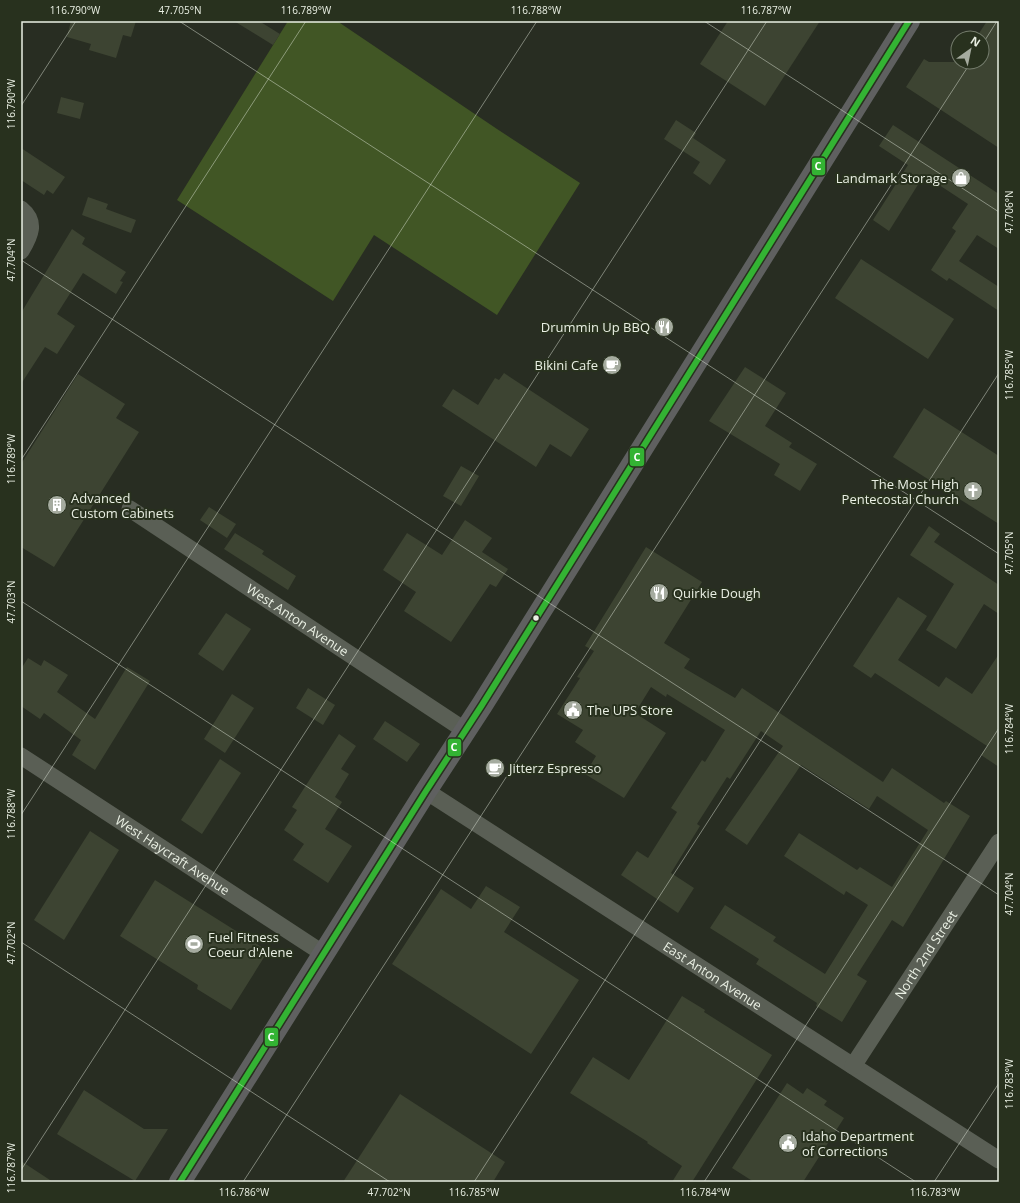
<svg xmlns="http://www.w3.org/2000/svg" width="1020" height="1203" font-family="'Open Sans',sans-serif">
<style>
.green{fill:#415625}
.building{fill:#3d4432}
.lines{fill:none;stroke-linecap:round;stroke-linejoin:round}
.minor{stroke:#5a5f55;stroke-width:17}
.major{stroke:#5f6060;stroke-width:22}
.bus-1-casing{stroke:#28311e;stroke-width:9}
.bus-1{stroke:#33b333;stroke-width:6}
.ticks{fill:none;stroke:#e9efe3;stroke-width:1;stroke-opacity:0.45}
.bus-dot{fill:#e9efe3;stroke:#28311e;stroke-width:1.5}
.labels{text-anchor:middle;dominant-baseline:central;stroke-width:4;stroke-linejoin:round;paint-order:stroke}
.poi-label{font-size:13px;fill:#e9efe3;stroke:#28311e;text-anchor:start}
.street-label{font-size:13px;fill:#e9efe3;stroke:#28311e}
.line-badge{stroke:#28311e;stroke-width:1.5}
.badge-label{font-size:11px;text-anchor:middle;font-weight:bold;fill:#fff}
.neatline{fill:none;stroke:#e9efe3;stroke-width:1.5}
.ticks-label{font-size:10px;text-anchor:middle;fill:#e9efe3}
</style>
<rect width="100%" height="100%" fill="#282d22"/>
<!-- green -->
<path class="green" d="M288,21H337L497,129L580,183L497,315L374,235L333,301L177,200Z"/>
<!-- building -->
<g class="building">
<path d="M71,21H136L131,37L123,35L116,58L89,50L91,44L67,37Z"/>
<path d="M234,21H259L280,34L273,45Z"/>
<path d="M728,21H820L765,106L700,64Z"/>
<path d="M987,21H999V148L906,87L924,59L929,62H982V38H976Z"/>
<path d="M61,97L84,103L80,119L57,113Z"/>
<path d="M676,120L696,133L693,138L726,160L710,185L693,173L700,162L664,139Z"/>
<path d="M893,125L999,194V249L977,235L959,261L999,287V311L949,278L947,281L931,270L956,231L952,228L968,204L924,175L889,231L873,220L908,165L879,146Z"/>
<path d="M21,148L65,177L53,194L47,190L44,195L21,180Z"/>
<path d="M88,197L108,204L106,209L136,220L131,233L82,215Z"/>
<path d="M72,229L85,238L82,244L126,272L120,281L123,282L116,294L83,273L57,314L75,326L57,354L45,347L21,384V313Z"/>
<path d="M861,259L954,319L928,359L835,298Z"/>
<path d="M745,367L786,393L765,426L792,443L789,447L817,464L800,491L774,475L780,464L709,421Z"/>
<path d="M504,373L589,429L571,457L550,444L536,467L442,406L453,389L478,405L495,378L499,380Z"/>
<path d="M78,374L125,404L116,418L139,432L54,567L21,547V464Z"/>
<path d="M924,408L999,456V524L893,457Z"/>
<path d="M461,466L479,476L461,506L443,496Z"/>
<path d="M209,507L236,524L227,538L200,520Z"/>
<path d="M465,520L492,538L482,552L508,569L496,587L490,584L451,642L404,611L416,592L383,570L407,533L442,555Z"/>
<path d="M929,526L940,534L934,542L999,585V614L984,604L956,649L926,630L954,584L910,555Z"/>
<path d="M235,533L264,551L262,554L296,576L288,590L224,549Z"/>
<path d="M646,547L702,582L664,643L690,659L684,668L735,698L742,688L883,782L892,768L944,803L946,801L970,816L903,927L892,920L857,975L867,981L842,1022L816,1006L817,1003L756,964L759,959L710,928L725,905L776,937L773,941L825,974L868,905L846,891L844,895L784,856L799,833L857,870L860,867L892,887L928,830L877,796L869,809L801,765L747,845L725,830L783,746L761,731L730,779L727,777L697,824L700,826L671,873L694,888L678,913L621,875L637,851L648,858L677,812L671,808L702,760L705,762L725,730L667,694L666,697L651,687L635,713L666,733L624,798L585,774L596,756L575,742L583,730L557,714L580,678L577,677L594,651L585,646Z"/>
<path d="M898,597L927,616L898,660L939,687L946,677L972,694L999,654V767L981,755L987,746L875,673L871,678L853,666Z"/>
<path d="M226,613L251,629L223,671L198,654Z"/>
<path d="M28,658L41,666L44,660L68,675L57,692L95,719L127,667L150,681L95,770L72,755L81,740L44,713L40,719L21,706V669Z"/>
<path d="M308,688L335,705L323,725L296,708Z"/>
<path d="M232,694L254,708L225,753L204,739Z"/>
<path d="M385,721L420,744L407,762L373,739Z"/>
<path d="M339,734L356,746L341,769L349,774L335,797L342,802L325,829L352,846L328,883L293,860L304,844L284,830L297,810L292,807Z"/>
<path d="M220,759L241,773L202,834L181,820Z"/>
<path d="M90,831L119,850L64,940L34,920Z"/>
<path d="M155,880L268,951L231,1010L197,989L198,985L120,936Z"/>
<path d="M486,886L520,907L504,932L579,980L531,1054L392,964L441,889L471,909Z"/>
<path d="M682,996L705,1010L704,1012L772,1055L692,1182H672L682,1166L647,1143L648,1142L570,1093L593,1057L629,1080Z"/>
<path d="M787,1083L803,1094L807,1088L827,1101L824,1105L844,1118L803,1182H754L732,1168Z"/>
<path d="M84,1090L144,1129H168L135,1181L57,1134Z"/>
<path d="M400,1094L505,1162L493,1182H343Z"/>
<path d="M21,1161L53,1182H21Z"/>
</g>
<g class="lines">
<!-- minor -->
<g class="minor">
<path d="M21,209C37,222 30,236 21,251"/>
<path id="s1" d="M130,509L466,731"/>
<path id="s2" d="M21,756L324,954"/>
<path id="s3" d="M426,791L999,1160"/>
<path id="s4" d="M853,1066L999,842"/>
</g>
<!-- major -->
<path class="major" d="M180,1182L426,791L482,705L909,21"/>
<!-- bus-1 casing -->
<g class="bus-1-casing">
<path id="bus-1" d="M180,1182L426,791L482,705L909,21"/>
</g>
<!-- bus-1 -->
<use href="#bus-1" class="bus-1"/>
</g>
<!-- ticks -->
<path class="ticks" d="M179,21L999,554M704,21L999,212M982,45L997,21M21,106L76,21M21,260L999,895M21,460L306,21M21,601L916,1182M21,815L537,21M21,942L390,1182M21,1170L767,21M243,1182L971,62M474,1182L999,373M704,1182L999,728M934,1182L999,1083"/>
<!-- icons -->
<defs>
<g id="shop-disc" transform="scale(1)"><circle r="9.5" fill="#a5ab9f" stroke="#28311e"/><path d="M-5-2.5h2.3a2.7 3.5 0 0 1 5.4 0H5L5.5 6h-11ZM-1.5-2.5h3a1.5 2.3 0 0 0-3 0Z" fill="#fff"/></g>
<g id="restaurant-disc" transform="scale(1)"><circle r="9.5" fill="#a5ab9f" stroke="#28311e"/><path d="M-5-6h1v4h1v-4h1v4h1v-4h1v5L-1.5 .5V6h-2V.5L-5-1ZM5-6V6H3V1.5H1.5Q1.5-4 5-6Z" fill="#fff"/></g>
<g id="cafe-disc" transform="scale(1)"><circle r="9.5" fill="#a5ab9f" stroke="#28311e"/><path d="M-5.5-4.5H6V0H3Q3 3.5 0 3.5H-2.5Q-5.5 3.5-5.5 0ZM3-3.2v2h1.7v-2ZM-6 4.5H4V6H-6Z" fill="#fff"/></g>
<g id="church-disc" transform="scale(1)"><circle r="9.5" fill="#a5ab9f" stroke="#28311e"/><path d="M-1.2-6h2.4v3.5h3.3v2.4h-3.3V6h-2.4V-.1h-3.3v-2.4h3.3Z" fill="#fff"/></g>
<g id="building-disc" transform="scale(1)"><circle r="9.5" fill="#a5ab9f" stroke="#28311e"/><path d="M-4-6H4V6H1V3H-1V6H-4ZM-2.5-4.3h1.7v1.8h-1.7ZM.8-4.3h1.7v1.8H.8ZM-2.5-1h1.7V.8h-1.7ZM.8-1h1.7V.8H.8Z" fill="#fff"/></g>
<g id="civic-disc" transform="scale(1)"><circle r="9.5" fill="#a5ab9f" stroke="#28311e"/><path d="M-.6-6.5H3V-4.5H.6V-3L4-1V1h2V6H-6V1h2V-1L-.6-3ZM-1.2 2.5V6h2.4V2.5Z" fill="#fff"/></g>
<g id="stadium-disc" transform="scale(1)"><circle r="9.5" fill="#a5ab9f" stroke="#28311e"/><path d="M0-5a6.5 5 0 1 0 0 10a6.5 5 0 1 0 0-10ZM-3.5-1.8h7v3.6h-7Z" fill="#fff"/></g>
</defs>
<g fill-rule="evenodd">
<use href="#shop-disc" x="961" y="178"/>
<use href="#restaurant-disc" x="664" y="327"/>
<use href="#cafe-disc" x="612" y="365"/>
<use href="#church-disc" x="973" y="491"/>
<use href="#building-disc" x="57" y="505"/>
<use href="#restaurant-disc" x="659" y="593"/>
<use href="#civic-disc" x="573" y="710"/>
<use href="#cafe-disc" x="495" y="768"/>
<use href="#stadium-disc" x="194" y="944"/>
<use href="#civic-disc" x="788" y="1143"/>
</g>
<!-- markers -->
<circle class="bus-dot" cx="536" cy="618" r="3.5"/>
<g class="labels">
<!-- poi labels -->
<g class="poi-label">
<text x="947" y="178" text-anchor="end">Landmark Storage</text>
<text x="650" y="327" text-anchor="end">Drummin Up BBQ</text>
<text x="598" y="365" text-anchor="end">Bikini Cafe</text>
<text x="959" y="484" text-anchor="end">The Most High<tspan x="959" dy="15">Pentecostal Church</tspan></text>
<text x="71" y="498">Advanced<tspan x="71" dy="15">Custom Cabinets</tspan></text>
<text x="673" y="593">Quirkie Dough</text>
<text x="587" y="710">The UPS Store</text>
<text x="509" y="768">Jitterz Espresso</text>
<text x="208" y="937">Fuel Fitness<tspan x="208" dy="15">Coeur d'Alene</tspan></text>
<text x="802" y="1136">Idaho Department<tspan x="802" dy="15">of Corrections</tspan></text>
</g>
<!-- street labels -->
<g class="street-label">
<text stroke="none"><textPath href="#s1" startOffset="201">West Anton Avenue</textPath></text>
<text stroke="none"><textPath href="#s2" startOffset="181">West Haycraft Avenue</textPath></text>
<text stroke="none"><textPath href="#s4" startOffset="133">North 2nd Street</textPath></text>
<text stroke="none"><textPath href="#s3" startOffset="341">East Anton Avenue</textPath></text>
</g>
</g>
<g class="line-badge">
<rect x="811" y="157" width="15" height="19" rx="4" fill="#33b333"/>
<rect x="629" y="447" width="16" height="20" rx="4" fill="#33b333"/>
<rect x="447" y="738" width="15" height="19" rx="4" fill="#33b333"/>
<rect x="264" y="1027" width="15" height="20" rx="4" fill="#33b333"/>
</g>
<g class="badge-label">
<text x="818" y="170">C</text>
<text x="637" y="461">C</text>
<text x="454" y="751">C</text>
<text x="271" y="1041">C</text>
</g>
<!-- border -->
<rect width="1020" height="1203" fill="none" stroke="#28311e" stroke-width="44"/>
<!-- north arrow -->
<g transform="translate(970 50) rotate(33)"><circle r="19" fill="#28311e" stroke="#757d6d"/>
<path d="M0-3L7 15L0 10L-7 15Z" fill="#a5ab9f"/>
<text y="-6" font-size="11" font-weight="bold" text-anchor="middle" fill="#e9efe3">N</text>
</g>
<rect x="22" y="22" width="976" height="1159" class="neatline"/>
<g class="ticks-label">
<text x="75" y="14">116.790°W</text>
<text x="180" y="14">47.705°N</text>
<text x="306" y="14">116.789°W</text>
<text x="536" y="14">116.788°W</text>
<text x="766" y="14">116.787°W</text>
<text transform="translate(11 104) rotate(-90)" y="4">116.790°W</text>
<text transform="translate(1009 212) rotate(-90)" y="4">47.706°N</text>
<text transform="translate(11 260) rotate(-90)" y="4">47.704°N</text>
<text transform="translate(1009 375) rotate(-90)" y="4">116.785°W</text>
<text transform="translate(11 459) rotate(-90)" y="4">116.789°W</text>
<text transform="translate(1009 553) rotate(-90)" y="4">47.705°N</text>
<text transform="translate(11 602) rotate(-90)" y="4">47.703°N</text>
<text transform="translate(1009 729) rotate(-90)" y="4">116.784°W</text>
<text transform="translate(11 814) rotate(-90)" y="4">116.788°W</text>
<text transform="translate(1009 894) rotate(-90)" y="4">47.704°N</text>
<text transform="translate(11 943) rotate(-90)" y="4">47.702°N</text>
<text transform="translate(1009 1084) rotate(-90)" y="4">116.783°W</text>
<text transform="translate(11 1168) rotate(-90)" y="4">116.787°W</text>
<text x="244" y="1196">116.786°W</text>
<text x="389" y="1196">47.702°N</text>
<text x="474" y="1196">116.785°W</text>
<text x="705" y="1196">116.784°W</text>
<text x="935" y="1196">116.783°W</text>
</g>
</svg>
